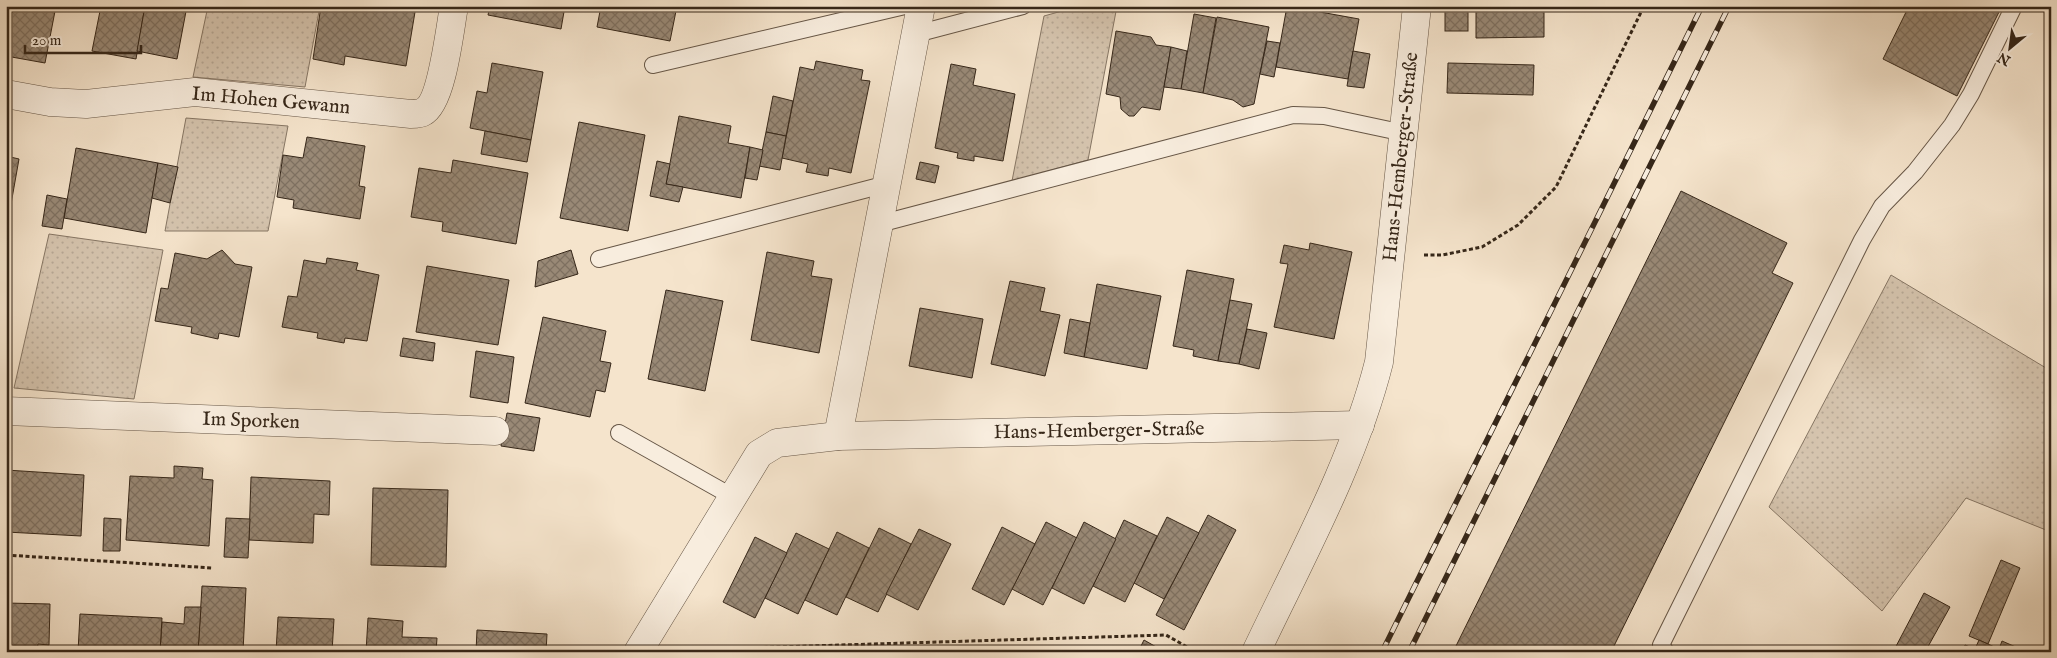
<svg xmlns="http://www.w3.org/2000/svg" width="2057" height="658" font-family="'IM FELL English',serif">
<style>
.grass{fill:url(#grass-dots);stroke:#867664}
.building{fill:url(#building-cross-hatch);stroke:#362719}
.lines{fill:none;stroke-linecap:round;stroke-linejoin:round}
.service-casing{stroke:#665646;stroke-width:18}
.minor-casing{stroke:#665646;stroke-width:29}
.path{stroke:#362719;stroke-width:3;stroke-dasharray:4 2.5;stroke-linecap:butt}
.service{stroke:#f8edde;stroke-width:16}
.minor{stroke:#f8edde;stroke-width:28}
.rail-casing{stroke:#362719;stroke-width:5.5}
.rail{stroke:#f8edde;stroke-width:4;stroke-dasharray:11;stroke-linecap:butt}
.labels{text-anchor:middle;dominant-baseline:central;stroke-width:5;stroke-linejoin:round;paint-order:stroke}
.street-label{font-size:20px;fill:#362719;stroke:#f8edde}
</style>
<defs>
<pattern id="grass-dots" width="8" height="8" patternUnits="userSpaceOnUse" patternTransform="scale(1.25)"><rect width="8" height="8" fill="#d5c4ae"/><path d="M2 2h.1M6 6h.1" fill="none" stroke="#b7a895" stroke-width="1.8" stroke-linecap="round"/></pattern>
<pattern id="building-cross-hatch" width="8" height="8" patternUnits="userSpaceOnUse" patternTransform="scale(1.25)"><rect width="8" height="8" fill="#998976"/><path d="M0 0l8 8M0 8l8-8" fill="none" stroke="#7e7060"/></pattern>
</defs>
<rect width="100%" height="100%" fill="#f5e4cc"/>
<filter id="stains"><feTurbulence type="fractalNoise" baseFrequency=".004" numOctaves="4"/><feColorMatrix values="0 0 0 0 .2 0 0 0 0 .09 0 0 0 0 .02 0 0 0 .5 -.17"/></filter>
<radialGradient id="worn" r=".72"><stop offset=".6" stop-color="#630" stop-opacity="0"/><stop offset="1" stop-color="#630" stop-opacity=".3"/></radialGradient>
<!-- grass -->
<g class="grass">
<path d="M208,6H320L305,87L193,77Z"/>
<path d="M1080,6H1117L1088,160L1012,181L1044,16Z"/>
<path d="M186,118L288,126L268,231H165Z"/>
<path d="M49,234L163,250L134,399L14,388Z"/>
<path d="M1891,275L2051,371V532L1966,498L1882,611L1769,507Z"/>
</g>
<!-- building -->
<g class="building">
<path d="M6,6H56L45,63L6,56Z"/>
<path d="M101,6H145L136,59L92,51Z"/>
<path d="M145,6H187L177,59L137,51Z"/>
<path d="M321,6H338L337,8L353,11V6H416L406,66L345,56L344,65L313,59Z"/>
<path d="M490,6H565L561,29L488,15Z"/>
<path d="M601,6H677L670,41L597,27Z"/>
<path d="M721,6H743L742,11Z"/>
<path d="M1287,6L1359,19L1348,79L1276,67Z"/>
<path d="M1362,6H1382L1381,11L1362,8Z"/>
<path d="M1476,6H1544V37L1476,38Z"/>
<path d="M1909,6H2002L1957,96L1883,59Z"/>
<rect x="1445" y="7" width="23" height="24"/>
<path d="M1194,14L1216,18L1203,93L1181,89Z"/>
<path d="M1217,17L1269,27L1254,104L1243,107L1233,100L1203,93Z"/>
<path d="M1116,31L1151,37L1156,45L1171,47L1160,110L1142,107L1134,116H1129L1121,109L1120,97L1106,94Z"/>
<path d="M1267,41L1280,43L1274,77L1260,74Z"/>
<path d="M1171,47L1187,51L1181,89L1164,87Z"/>
<path d="M1353,51L1370,54L1364,88L1347,86Z"/>
<path d="M816,61L863,70L861,80L870,81L851,173L829,168L828,176L806,172L808,164L782,158L800,67L814,70Z"/>
<path d="M492,63L543,72L531,140L470,128L477,91L487,93Z"/>
<path d="M1448,63L1534,65L1533,95L1447,93Z"/>
<path d="M951,64L976,69L973,85L1015,94L1003,161L974,156V161L957,158L958,153L935,148Z"/>
<path d="M773,96L793,101L786,136L766,132Z"/>
<path d="M679,116L731,126L728,143L750,147L741,198L666,184Z"/>
<path d="M579,122L645,135L628,231L560,218Z"/>
<path d="M485,131L531,140L527,162L481,154Z"/>
<path d="M766,132L786,136L780,170L759,166Z"/>
<path d="M307,137L365,146L359,186L365,187L360,219L293,208L294,200L277,197L283,155L303,158Z"/>
<path d="M750,147L763,150L757,180L745,178Z"/>
<path d="M76,148L158,163L146,233L64,218Z"/>
<path d="M6,156L19,159L8,221L6,220Z"/>
<path d="M453,160L528,173L516,244L442,231L443,222L411,217L419,168L451,173Z"/>
<path d="M657,161L670,164L666,184L683,187L679,202L650,196Z"/>
<path d="M920,162L939,166L935,183L916,179Z"/>
<path d="M158,163L178,167L170,203L152,198Z"/>
<path d="M1681,191L1787,243L1772,273L1793,283L1611,652H1453Z"/>
<path d="M47,195L67,199L62,229L42,226Z"/>
<path d="M1310,243L1352,252L1334,339L1274,327L1288,264L1280,263L1284,245L1309,250Z"/>
<path d="M222,250L235,264L252,267L239,337L219,333L218,339L191,333L192,327L155,321L161,288L168,289L175,253L207,259Z"/>
<path d="M571,250L578,274L535,287L538,261Z"/>
<path d="M767,252L814,261L811,276L832,279L819,353L751,340Z"/>
<path d="M327,258L358,263L356,270L379,275L367,341L345,338L344,343L317,338L318,333L282,327L288,296L297,297L304,260L326,264Z"/>
<path d="M427,266L509,280L498,345L416,332Z"/>
<path d="M1187,270L1234,279L1218,361L1193,356L1194,350L1173,346Z"/>
<path d="M1010,281L1045,288L1040,311L1060,315L1045,376L991,364Z"/>
<path d="M1097,284L1161,296L1147,369L1084,357Z"/>
<path d="M666,290L723,301L705,391L648,379Z"/>
<path d="M1230,300L1252,304L1239,364L1218,361Z"/>
<path d="M920,308L983,319L972,378L909,366Z"/>
<path d="M543,317L606,331L600,361L611,363L605,392L596,390L590,417L525,403Z"/>
<path d="M1070,319L1090,323L1084,357L1064,353Z"/>
<path d="M1247,329L1267,333L1259,369L1239,364Z"/>
<path d="M403,338L435,343L433,361L400,356Z"/>
<path d="M476,351L514,357L508,403L470,397Z"/>
<path d="M507,413L540,418L534,451L501,446Z"/>
<path d="M174,466L203,468L202,479L213,480L209,546L126,540L130,476L174,478Z"/>
<path d="M6,470L84,475L81,536L6,532Z"/>
<path d="M251,477L330,481L329,515L314,514L313,543L249,540Z"/>
<path d="M373,488L448,490L446,567L371,565Z"/>
<path d="M1208,515L1236,530L1184,630L1156,615Z"/>
<path d="M1167,517L1199,533L1164,599L1134,583Z"/>
<path d="M104,518L121,519L120,551H103Z"/>
<path d="M226,518L250,519L248,558L224,557Z"/>
<path d="M1124,520L1157,536L1125,602L1093,586Z"/>
<path d="M1046,522L1077,538L1043,605L1012,589Z"/>
<path d="M1084,522L1116,539L1084,604L1052,588Z"/>
<path d="M1002,527L1035,544L1004,605L972,589Z"/>
<path d="M879,528L911,544L878,612L846,597Z"/>
<path d="M919,529L951,544L918,610L886,594Z"/>
<path d="M837,532L869,548L837,615L805,600Z"/>
<path d="M796,533L829,549L798,614L765,598Z"/>
<path d="M755,537L787,553L755,618L723,602Z"/>
<path d="M2001,560L2020,568L1988,644L1969,636Z"/>
<path d="M202,586L246,588L243,652H198Z"/>
<path d="M1924,593L1950,607L1925,652H1893Z"/>
<path d="M6,603L50,604L49,645L38,644L37,652H6Z"/>
<path d="M185,607H201L198,652H160L162,622L184,624Z"/>
<path d="M80,614L162,618L160,652H78Z"/>
<path d="M278,617L334,619L332,652H276Z"/>
<path d="M368,618L403,621L402,637L437,638L436,652H366Z"/>
<path d="M477,630L547,634L546,652H476Z"/>
<path d="M1144,640L1165,652H1138Z"/>
<path d="M1979,640L1999,649L2002,641L2025,651L1962,652L1965,645L1975,649Z"/>
</g>
<g class="lines">
<!-- service casing -->
<g class="service-casing">
<g id="service">
<path d="M916,34L1023,6"/>
<path d="M653,65L905,6"/>
<path d="M879,224L1293,115L1324,116L1404,133"/>
<path d="M599,259L887,184"/>
<path d="M619,433L733,497"/>
<path d="M1666,652L1661,645L1862,240L1882,206L1915,172L1952,125L1971,94L2014,6"/>
</g>
</g>
<!-- minor casing -->
<g class="minor-casing">
<g id="minor">
<path d="M6,94L50,102L86,104L195,92L411,114C414,114 420,114 423,112C442,103 450,28 454,6"/>
<path d="M6,411L495,431"/>
<path d="M838,436L921,6"/>
<path d="M638,652L759,454L777,443L838,436L1360,425"/>
<path d="M1256,652C1300,559 1354,462 1379,362L1417,6"/>
</g>
</g>
<!-- path -->
<g class="path">
<path d="M1424,255H1442L1482,247L1518,225L1556,187L1644,6"/>
<path d="M6,555L213,568"/>
<path d="M679,650L1166,635L1196,652"/>
</g>
<!-- service -->
<use href="#service" class="service"/>
<!-- minor -->
<use href="#minor" class="minor"/>
<!-- rail casing -->
<g class="rail-casing">
<g id="rail">
<path d="M1382,652L1702,6"/>
<path d="M1409,652L1729,6"/>
</g>
</g>
<!-- rail -->
<use href="#rail" class="rail"/>
</g>
<g class="labels">
<!-- street labels -->
<g class="street-label">
<text transform="translate(271 101) rotate(5)">Im Hohen Gewann</text>
<text transform="translate(1401 157) rotate(-84)">Hans-Hemberger-Straße</text>
<text transform="translate(251 421) rotate(2)">Im Sporken</text>
<text transform="translate(1099 431) rotate(-1)">Hans-Hemberger-Straße</text>
</g>
</g>
<!-- margin -->
<rect width="2057" height="658" fill="none" stroke="#f5e4cc" stroke-width="25"/>
<rect x="8" y="8" width="2042" height="643" fill="none" stroke="#362719" stroke-width="2.5"/>
<rect x="12" y="12" width="2032" height="633" fill="none" stroke="#362719"/>
<!-- north arrow -->
<g transform="translate(2010 48) rotate(209)" stroke="#f8edde" stroke-width="4" paint-order="stroke">
<path d="M0-4L9 19L0 12L-9 19Z" fill="#362719"/>
<text y="-8" font-size="14" font-weight="bold" text-anchor="middle" fill="#362719">N</text>
</g>
<!-- scale -->
<path d="M25 45v8h116v-8" fill="none" stroke="#362719" stroke-width="2.5"/>
<text x="32" y="45" font-size="15" fill="#362719" stroke="#f8edde" stroke-width="4" paint-order="stroke">20 m</text>
<rect width="100%" height="100%" filter="url(#stains)"/>
<rect width="100%" height="100%" fill="url(#worn)"/>
</svg>
